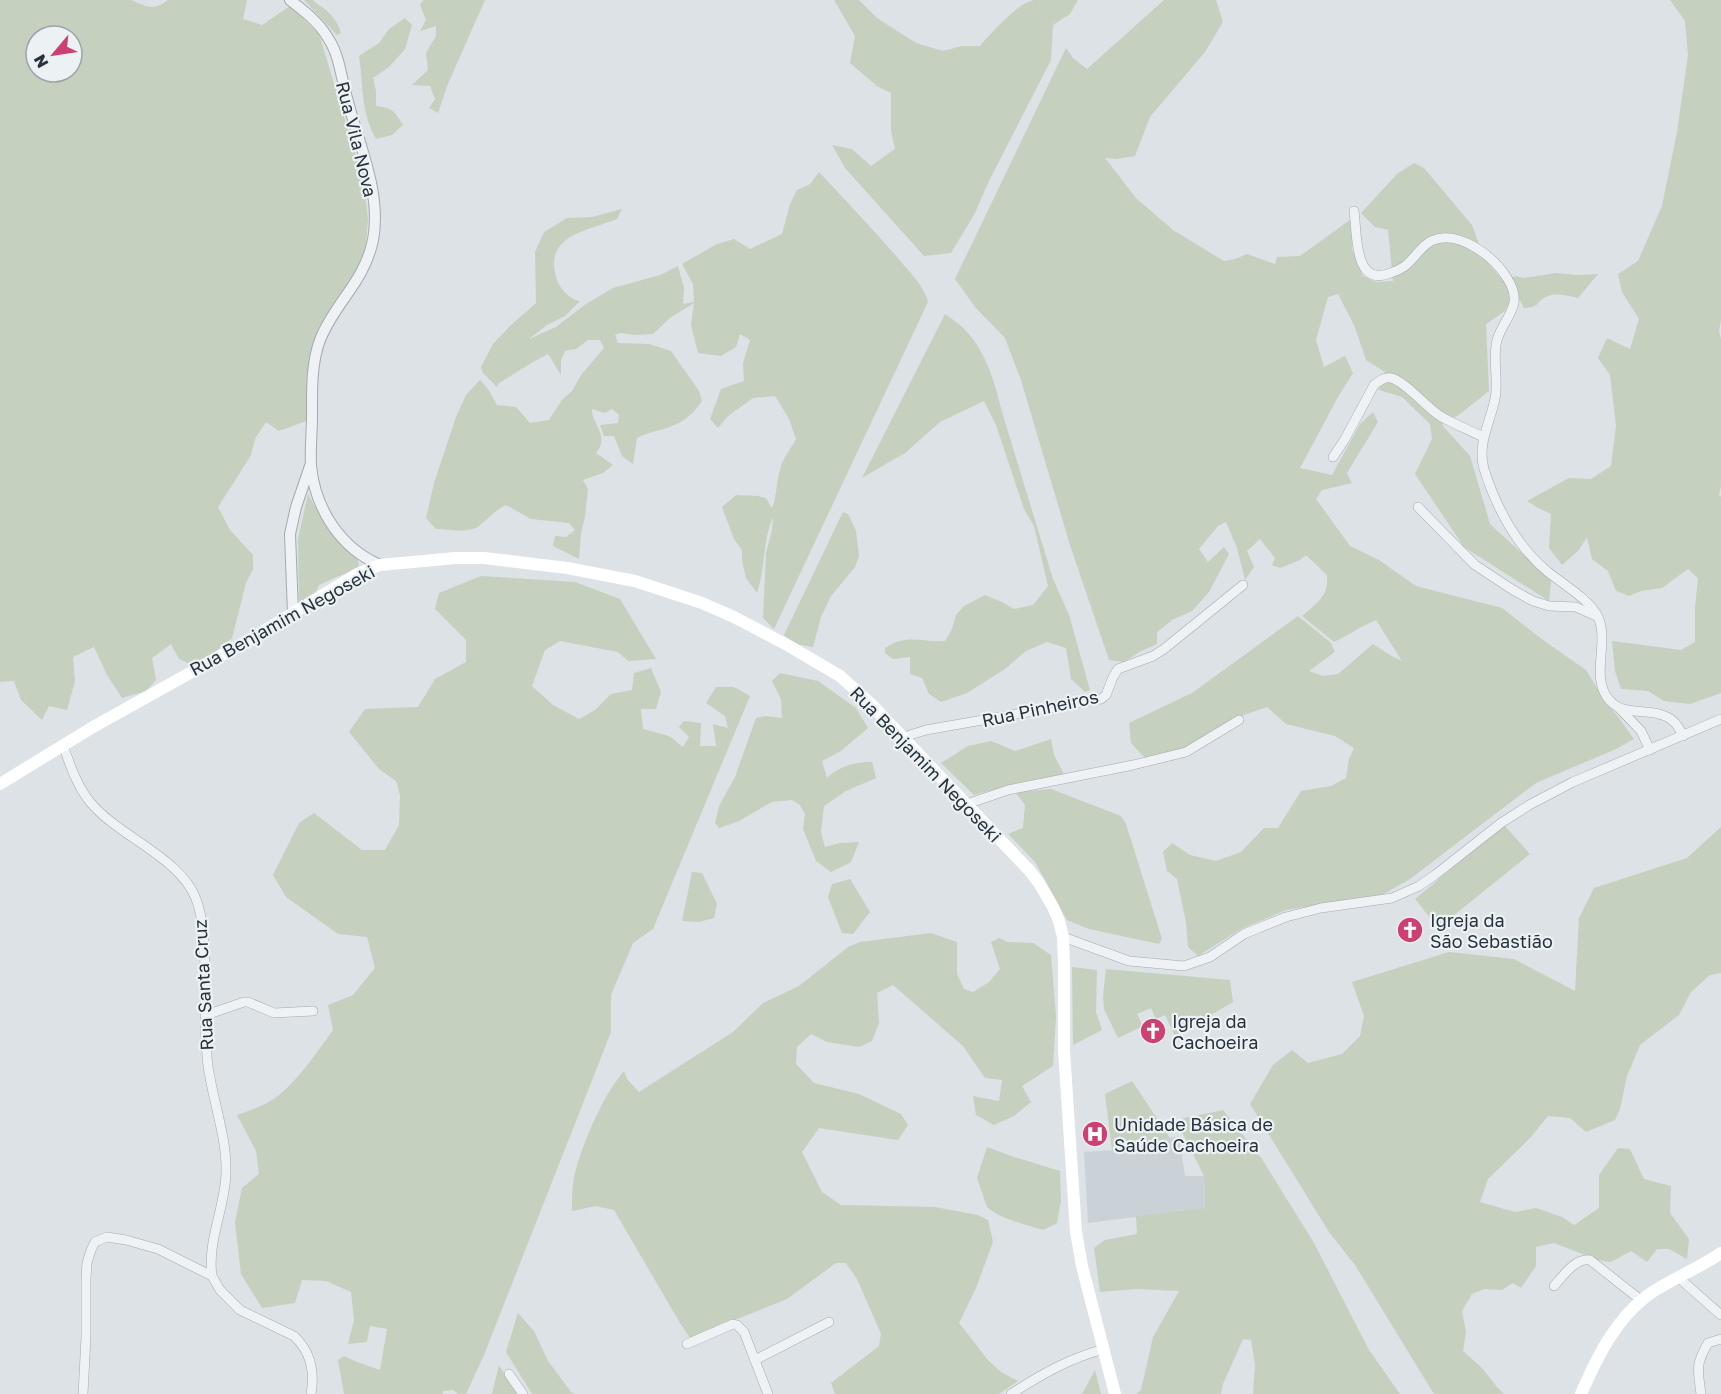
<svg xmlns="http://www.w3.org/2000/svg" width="1721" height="1394" font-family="'Golos Text',sans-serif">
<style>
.built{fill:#cad2d8}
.green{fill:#c6d0be;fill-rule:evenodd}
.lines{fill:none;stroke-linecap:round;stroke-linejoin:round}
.minor-casing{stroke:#a2aab0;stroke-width:10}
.tertiary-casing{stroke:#a2aab0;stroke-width:12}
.minor{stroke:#eff2f5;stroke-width:9}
.tertiary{stroke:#eff2f5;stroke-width:10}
.secondary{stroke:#fff;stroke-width:12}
.labels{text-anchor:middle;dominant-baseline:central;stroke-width:4.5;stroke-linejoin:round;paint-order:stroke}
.street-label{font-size:18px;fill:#26333d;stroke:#ecf1f4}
.poi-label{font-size:18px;fill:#26333d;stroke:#ecf1f4;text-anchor:start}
</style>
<rect width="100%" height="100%" fill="#dce2e6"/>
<!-- built -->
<path class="built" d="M1179,1136L1185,1176H1204L1205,1208L1088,1223L1084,1152L1112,1150Z"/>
<!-- green -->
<g class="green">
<path d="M0,0H132C146,7 154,11 168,0H247L243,19L262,25L290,6L319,34L364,183L368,220L365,255L354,281L318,332L309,420L279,431L266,422L256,437L250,457L218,507L230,530L253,555V569L246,583L232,638L206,659L190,664L179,659L171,644L152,658L156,680L146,691L122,698L107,675L94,647L73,657L75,681L67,710L49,706L42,720L21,700L14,681L0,682ZM36,36H72V72H36Z"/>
<path d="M304,0H313C317,5 322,6 326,10C333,16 339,25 341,33L337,35Z"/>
<path d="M423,0H485L447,86L438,113L429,108L435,99L430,86L412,85L428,70L426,53L436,36V26L420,31L426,20L420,5Z"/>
<path d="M834,0H859L877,18L916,43L943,51L962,46H980C990,34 1019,2 1034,0C1048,0 1064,0 1078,0L1070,14L1053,25L1051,60L989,181L974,215L951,253L924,256L845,168L832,145L852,149L871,166L895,149L891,131V93L877,86L850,63L855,36Z"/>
<path d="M1164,0H1216L1223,22L1205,52L1150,117L1135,156L1116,159L1105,158L1136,198L1173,230L1224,261L1235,259L1247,254L1275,264L1277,257L1300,256L1354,217L1352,249L1363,276L1376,282L1393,281L1388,230L1375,227L1361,213L1397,174L1414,163L1424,168L1472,225L1484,258L1503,281L1515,276L1524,278L1556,273L1577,275L1598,274L1578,298C1567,296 1556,292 1546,297C1534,303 1541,307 1524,308L1520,300L1510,301L1505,311L1486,324L1489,391L1460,414L1442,425L1470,456L1490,524L1551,580L1549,601L1464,547L1415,474L1432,439L1430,424L1402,397L1379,390L1385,372L1366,360L1354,325L1338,294L1328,297L1316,340L1324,367L1345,356L1353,373L1338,397L1300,468L1332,475L1360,424L1373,412L1378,422L1347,473L1352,483L1322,490L1316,499L1350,546L1379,560L1416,586L1502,608L1543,640L1586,670L1597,688L1634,739L1616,749L1536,783L1410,879L1382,895L1286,910L1241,929L1198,956L1188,947L1186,922L1177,879L1167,871L1163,852L1172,843L1190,855L1216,861L1241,852L1264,828H1278L1301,791L1331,786L1346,778L1349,759L1354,748L1335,736L1286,724L1267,707L1244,715L1193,745L1146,759L1131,743L1129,723L1192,693L1298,616L1331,643L1335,652L1309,671L1323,676L1338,674L1373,644L1390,655L1402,661L1376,620C1361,626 1349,635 1334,642L1302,616C1317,603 1329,596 1327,575L1306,555L1300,560L1280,568L1272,565L1275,558L1260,539L1247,551L1254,567L1245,580L1237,548L1226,522L1218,526L1199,549L1208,562L1224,547L1229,554L1209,592L1192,611L1172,620L1157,632V644L1139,652L1124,662L1109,660L1069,542L1021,380L1005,338L975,307L955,279L1066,48L1073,58L1087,69Z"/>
<path d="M1670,0H1721V320L1719,331L1721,339V486L1719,495L1721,497V693L1690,704L1664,701L1648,691L1621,689L1615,671L1612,641L1681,650L1695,642V607L1698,578L1688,569L1662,588L1641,591L1629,596L1616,591L1608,571L1592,559L1587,537L1579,550L1562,565L1549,548L1551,514L1538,508L1527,501L1569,478L1591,479L1611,466L1616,426L1610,375L1598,358L1607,338L1630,349L1639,319L1622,292L1618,274L1638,261L1662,206L1677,132L1688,55L1685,21Z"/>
<path d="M405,18L412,25L405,49L389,67L373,78L376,91V106C393,108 394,111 403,125L392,135L376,139C360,109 364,88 359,56L379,43L389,29Z"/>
<path d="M819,172C845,200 872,228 897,257C908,271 924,285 928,302L774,629L763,618L766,553L772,530L773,517C763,539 765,569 757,593L746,578L742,561V550L734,539L722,507L736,495L758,496L766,498L772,508C777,497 776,482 780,470C782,459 791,449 796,439L789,419L775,396L753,398L728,416L718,428L710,419L721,389L744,381L743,363L750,340L740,334L736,347L721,356L698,353L691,325L694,303L670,318L653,334L635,335L620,333L615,335L618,343L649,344L671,351L699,391L702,401C691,417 682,423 664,429C654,432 646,433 637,438L633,464L622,456L614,436H604L600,425L618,423L619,415L612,409L605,413L592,409C591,420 604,431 601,444C601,447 598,450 596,453L613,465L603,473L583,480L588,489L585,517L581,533L579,559L553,546L555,536L566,537L575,530L569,523L531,519L506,505C495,510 488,519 479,526C468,534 449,529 436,529L426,518L434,483L456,417L466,395L480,380L488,389L497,405L516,407L530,423L549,420L562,400L572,391L581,375L604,348L600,340H588L576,349L565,351L561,360V375L548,354L533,362L499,383L497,387L483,373L481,367L493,344L511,325L536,303L535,252L544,232L567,218L592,217L622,209L617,219C586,231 542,236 557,280C561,290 569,299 580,301L565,316L547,325L529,339L556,327L586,304L613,288L660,275L678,266L684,288L683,304L694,302L693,284L682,264L717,244L734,239L750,249L782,234L790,204L797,190L810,184Z"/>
<path d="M945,314C952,319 961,325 967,332C987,354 995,384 1002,412L1053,579L1069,615L1090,690L1085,692L1071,679L1066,648L1047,642L1026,651L1005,669L967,693L941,702L929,694L922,678L910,674V657L893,659L885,653V648C908,633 921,643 945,641L952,629L956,615L964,606L985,595L1002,602L1014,609L1033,605L1048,586L1034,526L1024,509L996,425L984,401L940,422L905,453L862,478Z"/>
<path d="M308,494L328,530L358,560L359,565L356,569L332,579L319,585L315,594L299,603L298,539Z"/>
<path d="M843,512L848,514L856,531L859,556L855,567L831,596L821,617L813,647L796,644L784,635Z"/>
<path d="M481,576L575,582L620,599L656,659L628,661L618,652L560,641L545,650L532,686L553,705L579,719L595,710L611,694L632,690L634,673L651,668L661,692L656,709H641L643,729L669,736L683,747L689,737L679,727L684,721L701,723L700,746H716L713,724L728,728L725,716L706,703L716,687H734L750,696L653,929L633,943L611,995V1032L484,1355L466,1394H458L453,1390L443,1391V1394H344L338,1360L344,1356L357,1362L380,1370L387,1329L370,1326L367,1342L348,1344L354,1320L351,1292L326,1281L302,1280L295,1303L262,1308L241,1274L235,1222L242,1188L259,1174L256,1151L237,1115C251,1110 267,1105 279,1095C300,1078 317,1052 333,1030L328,1005L353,995L375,968L367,937L338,934L286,897L273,875L299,823L314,813L362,850H385L399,825L400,795L396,781L379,769L349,732L365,709L418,707L435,679L466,662V640L435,609L439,593Z"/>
<path d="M780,673L818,681L856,708L868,728L841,751L822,761L827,778C839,766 855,762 872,762L876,778L846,791L824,806L821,832L825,847L840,843L859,842L851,862L831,872L816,861L803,829L805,814L800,805L792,800L772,802L739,821L719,828L715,823L719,806L735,777L756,718L766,716L782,718L781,699L772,681Z"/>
<path d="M1051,739L1054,755L1065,776L1021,782L974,795L941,763L968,746L991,741L1015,751Z"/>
<path d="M1051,789L1121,816L1126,824L1162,939L1159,944L1089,929L1067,920L1035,862L1008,834L1023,828L1025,805L1015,792Z"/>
<path d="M1504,825L1530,854L1438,928L1415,899Z"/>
<path d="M1721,827V973L1710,975L1691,992L1679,1015L1640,1045L1627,1076L1620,1109L1615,1120L1586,1132L1570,1118L1548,1116L1531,1137L1488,1179L1480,1202L1515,1212L1536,1208L1562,1217L1574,1225L1599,1208V1175L1618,1148L1630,1149L1644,1179L1671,1186L1670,1213L1689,1239L1687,1259L1669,1249H1657L1647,1262L1631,1251L1611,1262L1598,1260L1554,1243L1536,1247V1266L1521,1288L1513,1283L1502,1290L1484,1289L1472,1294L1462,1311L1466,1332L1463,1351L1482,1368L1497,1387L1504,1394H1434L1355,1265L1329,1232L1250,1104L1273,1065L1292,1050L1308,1063L1342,1054L1360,1036L1364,1016L1352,982L1449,952L1514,959L1575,991L1579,918L1594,888L1687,858Z"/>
<path d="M692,872L702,873L717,904L714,918L699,922L682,921Z"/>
<path d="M850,879L870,912L853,934L842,933L828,897L832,884Z"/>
<path d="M931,933L957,942V974L964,989L973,992L989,982L1000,969L991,942L999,938L1008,942L1033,943L1051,955L1056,1017L1053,1066L1022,1086L1031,1102L1014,1116L994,1125L976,1115L973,1096L999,1101L1002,1080L985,1078L963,1046L893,985L877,993L879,1023L872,1041L859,1047L827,1042L811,1034L797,1047L796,1064L814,1083L859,1094L901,1114L908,1125L898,1140L819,1128L802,1152L822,1192L841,1205L935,1207L978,1215L987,1207L977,1178L987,1147L1011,1156L1060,1171L1061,1201L1057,1223L1043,1230C1025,1224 1002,1220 987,1207L978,1215L988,1220L993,1242L976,1288L959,1323L988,1360L1001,1372L1018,1381L999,1394H835L831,1383L879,1346L881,1334L857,1279L846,1263H836L787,1299L690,1338L680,1323L614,1210L596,1206L572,1211C572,1199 572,1185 575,1173C584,1140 602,1097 624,1071L627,1079L639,1092L733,1032L763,1003L799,986L848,947L860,942Z"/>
<path d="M1072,967L1097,970L1096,1012L1102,1030L1073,1045Z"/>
<path d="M1106,969L1230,980L1233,1002L1175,1036L1165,1015L1156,1019L1151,1008L1137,1014L1143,1026L1118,1038L1104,1009L1103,996Z"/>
<path d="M1132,1081L1170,1138L1112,1150L1105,1094Z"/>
<path d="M1223,1110L1262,1159L1314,1243L1369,1350L1400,1394H1253L1255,1364L1251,1340L1243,1339L1223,1384L1221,1394H1136L1141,1390L1153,1337L1179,1291L1136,1289L1100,1292L1094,1248L1105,1240L1137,1234L1136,1216L1205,1208L1204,1176L1176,1120Z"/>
<path d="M518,1313L534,1331L548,1361L571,1392L575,1394H532L506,1352Z"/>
<path d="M499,1365L515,1391L518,1394H492Z"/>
<path d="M1095,1370L1101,1394H1082Z"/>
</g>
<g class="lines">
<!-- minor casing -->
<g class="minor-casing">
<g id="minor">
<path d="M1354,211C1357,231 1354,282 1384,275C1392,273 1399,270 1405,266C1415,258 1420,247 1431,241C1458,228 1494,257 1507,278C1525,306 1505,315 1497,340C1492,359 1499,380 1495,399C1490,423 1477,444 1484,469C1496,507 1517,547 1548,572C1563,584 1590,600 1598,617C1610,643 1589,678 1610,701C1626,718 1657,706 1673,721C1678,725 1680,730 1683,736"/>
<path d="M1333,457L1345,439L1374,385C1379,381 1384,377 1391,378C1405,381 1426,407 1440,416C1454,424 1469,430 1483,437"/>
<path d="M1418,507L1475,565L1513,590L1533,601L1549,606L1576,607L1596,616"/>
<path d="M1620,709L1641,731L1650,750"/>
<path d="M904,737L926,730L1101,699L1106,695L1113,677L1118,669L1153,656L1164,649L1243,585"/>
<path d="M63,745C70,765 77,786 90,802C119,837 180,857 196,899C204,920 204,944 205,966C205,999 204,1033 208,1066C213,1102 227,1137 226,1173C225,1208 207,1241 212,1276"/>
<path d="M967,804L1008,790L1133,765L1186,752L1239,720"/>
<path d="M1063,937L1129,961L1184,966L1210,957L1244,934L1256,929L1286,917L1321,908L1392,898L1419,886L1435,875L1501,823L1531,804L1573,782L1721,719"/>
<path d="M206,1015L244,1002H248L274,1013L313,1011"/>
<path d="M1679,1278L1721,1315"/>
<path d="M1554,1286C1563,1276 1575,1258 1590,1260L1642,1301"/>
<path d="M687,1344L733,1324L737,1325L744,1332L768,1394"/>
<path d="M755,1360L829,1322"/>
<path d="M509,1374L523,1394"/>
<path d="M83,1394L86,1337V1279L87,1263L91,1250L95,1242L107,1237L126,1240L158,1249L212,1276L220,1290L240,1310L294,1336C311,1352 315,1371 311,1394"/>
<path d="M1011,1394C1042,1374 1068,1359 1104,1349"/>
<path d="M1701,1394C1698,1370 1695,1365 1708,1343L1721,1339"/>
</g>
</g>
<!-- tertiary casing -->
<g class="tertiary-casing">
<g id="tertiary">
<path d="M290,0C304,11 319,22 328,38C340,56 341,78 347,98C358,143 382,192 373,240C364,283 335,302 320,340C311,364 312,391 312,416C312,432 310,450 311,466C315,508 340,548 380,565"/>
<path d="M293,613L290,534L296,507L310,466"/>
</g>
</g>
<!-- minor -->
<use href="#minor" class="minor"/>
<!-- tertiary -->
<use href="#tertiary" class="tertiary"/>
<!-- secondary -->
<g class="secondary">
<path d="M0,784L93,727L251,639L357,574L380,565L455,558H484L567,568L635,581L702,603L734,617L789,646L840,676L871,704L1029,870L1039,883L1053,907L1059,921L1063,937L1064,963V1051L1076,1232L1082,1266L1115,1394"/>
<path d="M1581,1394C1597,1357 1615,1320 1648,1295C1671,1279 1698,1269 1721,1253"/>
</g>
</g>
<!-- icons -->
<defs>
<g id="church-disc" transform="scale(1.35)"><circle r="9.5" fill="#cc4072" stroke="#ecf1f4"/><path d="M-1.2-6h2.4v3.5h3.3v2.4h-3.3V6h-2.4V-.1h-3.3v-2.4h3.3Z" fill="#fff"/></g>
<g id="hospital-disc" transform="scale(1.35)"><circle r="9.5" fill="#cc4072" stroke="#ecf1f4"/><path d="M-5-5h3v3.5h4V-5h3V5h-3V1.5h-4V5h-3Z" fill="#fff"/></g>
</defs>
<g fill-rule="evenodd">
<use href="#church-disc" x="1410" y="930"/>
<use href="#church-disc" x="1153" y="1031"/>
<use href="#hospital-disc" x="1095" y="1134"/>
</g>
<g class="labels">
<!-- street labels -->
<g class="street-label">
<text transform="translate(357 139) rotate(76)">Rua Vila Nova</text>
<text transform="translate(282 620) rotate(-29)">Rua Benjamim Negoseki</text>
<text transform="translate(1040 708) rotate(-12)">Rua Pinheiros</text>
<text transform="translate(926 764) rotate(46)">Rua Benjamim Negoseki</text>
<text transform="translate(203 985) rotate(-93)">Rua Santa Cruz</text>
</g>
<!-- poi labels -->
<g class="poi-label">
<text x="1430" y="920">Igreja da<tspan x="1430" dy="21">São Sebastião</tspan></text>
<text x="1172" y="1021">Igreja da<tspan x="1172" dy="21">Cachoeira</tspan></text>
<text x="1114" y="1124">Unidade Básica de<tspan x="1114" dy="21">Saúde Cachoeira</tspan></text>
</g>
</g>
<!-- north arrow -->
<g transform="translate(54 54) rotate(241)"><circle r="28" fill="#ecf1f4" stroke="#9da5ab" stroke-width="1.5"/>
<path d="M0-4.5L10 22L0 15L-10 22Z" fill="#cc4072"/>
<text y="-9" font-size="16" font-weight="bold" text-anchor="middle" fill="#26333d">N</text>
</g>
</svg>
